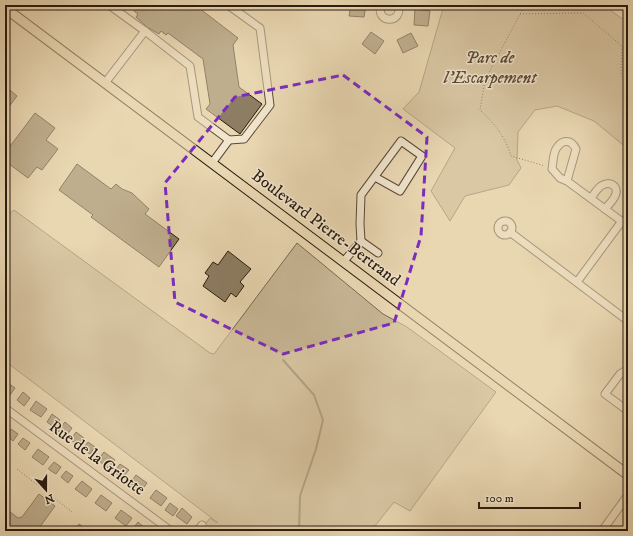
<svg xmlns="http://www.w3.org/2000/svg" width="633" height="536" font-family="'IM FELL DW Pica',serif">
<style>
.green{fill:#c8b796;stroke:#786952}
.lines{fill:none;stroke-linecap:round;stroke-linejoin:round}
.stream{stroke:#75654f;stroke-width:2}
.building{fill:#8d7d63;stroke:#291b0e}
.minor-casing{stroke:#594a37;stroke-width:9}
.major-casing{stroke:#291b0e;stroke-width:11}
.path{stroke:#291b0e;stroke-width:1;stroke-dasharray:1 2;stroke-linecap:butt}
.minor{stroke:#f1e5cd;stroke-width:7}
.major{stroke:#e9d7b2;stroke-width:9}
.marked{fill:none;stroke:#7b2cbf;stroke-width:3;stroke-dasharray:8 5;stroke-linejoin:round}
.labels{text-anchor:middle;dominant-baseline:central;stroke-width:3;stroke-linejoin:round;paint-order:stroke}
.park-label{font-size:17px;font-style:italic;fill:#594a37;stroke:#f1e5cd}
.street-label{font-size:17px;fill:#291b0e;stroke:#f1e5cd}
</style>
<rect width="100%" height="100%" fill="#e9d7b2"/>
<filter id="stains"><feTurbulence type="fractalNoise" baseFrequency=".005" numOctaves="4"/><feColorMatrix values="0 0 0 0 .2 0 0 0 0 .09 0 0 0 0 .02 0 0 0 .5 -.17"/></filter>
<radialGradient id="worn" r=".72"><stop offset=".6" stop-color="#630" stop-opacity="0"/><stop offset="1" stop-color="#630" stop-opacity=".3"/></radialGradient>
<!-- green -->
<g class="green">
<path d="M444,5H614L610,10L628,23V149L594,121L557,106L535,110L518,132L517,160L521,168L509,185L465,196L450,221L431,191L455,148L403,109L419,92Z"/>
<path d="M14,210L210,353L214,354L297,243L383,314L407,327L496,392L410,511L394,502L371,531H200L210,518L217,523V522L5,361V217Z"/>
</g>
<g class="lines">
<!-- stream -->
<path class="stream" d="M283,360L314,395L323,420L316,449L300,496L299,531"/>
</g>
<!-- building -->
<g class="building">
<path d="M132,5H195L238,38L233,45L239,87L262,104L240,134L206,109L210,104L203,59L168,33L166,35L161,31L159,34L147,27L136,17L138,14L134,11L135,8Z"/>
<path d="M351,5H366L364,17L349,16Z"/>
<path d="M415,9L430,11L428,26L414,25Z"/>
<path d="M371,32L384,41L375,54L362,44Z"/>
<path d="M411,33L418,46L403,53L397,40Z"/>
<path d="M5,86L17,96L5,112Z"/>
<path d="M35,113L55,128L46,140L58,149L42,170L37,167L28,178L5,161V153Z"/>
<path d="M77,164L111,189L116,184L122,189L132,193L149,209L145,214L179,239L159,267L91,217L93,215L59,190Z"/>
<path d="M228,251L251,269L240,282L244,286L236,297L231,293L225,302L203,286L209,276L205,273L213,262L218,265Z"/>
<path d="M8,383L15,388L10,395L5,391V388Z"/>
<path d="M23,392L30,398L24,406L17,400Z"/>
<path d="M36,401L47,409L41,417L30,410Z"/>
<path d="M52,414L60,420L55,428L47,422Z"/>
<path d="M65,422L72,428L66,436L58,431Z"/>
<path d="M11,429L18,434L13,441L6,435Z"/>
<path d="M76,432L84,438L78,445L71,440Z"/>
<path d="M23,438L30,443L25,450L18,444Z"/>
<path d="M88,442L95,447L90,454L83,449Z"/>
<path d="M38,449L49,457L43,465L32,457Z"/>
<path d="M104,452L115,460L108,468L98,460Z"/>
<path d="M54,462L61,467L56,474L48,469Z"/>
<path d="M120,464L129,470L122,478L114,472Z"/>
<path d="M66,471L73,476L68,483L61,477Z"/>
<path d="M136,475L147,483L141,491L130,483Z"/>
<path d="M82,481L92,489L86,497L75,489Z"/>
<path d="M156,490L167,498L161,506L150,498Z"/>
<path d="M39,494L55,506L37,531H5V508L18,518L22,517Z"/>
<path d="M101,495L112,503L106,511L95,503Z"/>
<path d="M170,503L178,509L173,516L165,510Z"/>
<path d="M182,508L192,517L187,524L176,516Z"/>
<path d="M121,510L132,518L126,526L115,518Z"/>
<path d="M138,522L146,529L145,530L147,531H131Z"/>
<path d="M79,524L89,531H74Z"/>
</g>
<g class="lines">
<!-- minor casing -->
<g class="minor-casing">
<g id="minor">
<path d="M109,5L145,31L190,66L198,117L229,140L212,163"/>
<path d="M228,5L260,28L270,105L244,139L229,140"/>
<path d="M381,5C375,24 404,24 398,5"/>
<path d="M105,83L145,31"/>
<path d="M567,181L576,149C571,139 562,139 556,149C553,154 553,163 552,169L560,178L567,181L628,226"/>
<path d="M591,198C594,194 597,189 601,186C609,180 620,186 615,196C613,201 608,205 605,209"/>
<circle cx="505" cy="228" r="7"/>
<path d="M510,232L628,321"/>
<path d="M361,241L360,224L361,195L401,141L422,156L400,191L375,177"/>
<path d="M344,261L361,241L378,253"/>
<path d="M577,282L622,221"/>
<path d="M628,369L620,374L605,394L628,411"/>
<path d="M5,408L171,531"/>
<path d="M197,531L202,525"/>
<path d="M396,531H404"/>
<path d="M602,531L628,495"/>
</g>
</g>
<!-- major casing -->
<g class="major-casing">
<path id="major" d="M5,8L628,475"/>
</g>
<!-- path -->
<g class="path">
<path d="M525,5L485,80L480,110C495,124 505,136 511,156L545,166"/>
<path d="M520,14L583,13L622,46L621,75L628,87"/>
<path d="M17,469L72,512"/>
</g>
<!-- minor -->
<use href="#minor" class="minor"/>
<!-- major -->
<use href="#major" class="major"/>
</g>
<!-- marked area -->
<path d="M0 0H633V536H0ZM343,75L427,137L421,236L394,323L283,354L175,302L165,183L235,97Z" fill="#e9d7b2" fill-opacity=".55" fill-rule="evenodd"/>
<path class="marked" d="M343,75L427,137L421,236L394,323L283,354L175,302L165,183L235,97Z"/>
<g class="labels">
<!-- park labels -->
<g class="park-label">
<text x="490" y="58">Parc de<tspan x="490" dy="20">l'Escarpement</tspan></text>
</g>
<!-- street labels -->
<g class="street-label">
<text transform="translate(326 228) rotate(37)">Boulevard Pierre-Bertrand</text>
<text transform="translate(97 458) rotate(36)">Rue de la Griotte</text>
</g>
</g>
<!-- margin -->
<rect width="633" height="536" fill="none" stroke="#e9d7b2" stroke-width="20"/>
<rect x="6" y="6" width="621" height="524" fill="none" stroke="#291b0e" stroke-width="2"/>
<rect x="10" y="10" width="613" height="516" fill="none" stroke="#291b0e"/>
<!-- north arrow -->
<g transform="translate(46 490) rotate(159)" stroke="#f1e5cd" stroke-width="3" paint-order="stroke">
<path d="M0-3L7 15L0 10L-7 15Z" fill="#291b0e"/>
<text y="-6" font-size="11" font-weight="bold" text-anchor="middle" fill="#291b0e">N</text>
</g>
<!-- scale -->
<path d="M479 502v6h101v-6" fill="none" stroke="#291b0e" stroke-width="2"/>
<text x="485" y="502" font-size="12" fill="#291b0e" stroke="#f1e5cd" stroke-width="3" paint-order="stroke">100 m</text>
<rect width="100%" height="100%" filter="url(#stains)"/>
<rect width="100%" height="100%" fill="url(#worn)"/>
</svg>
